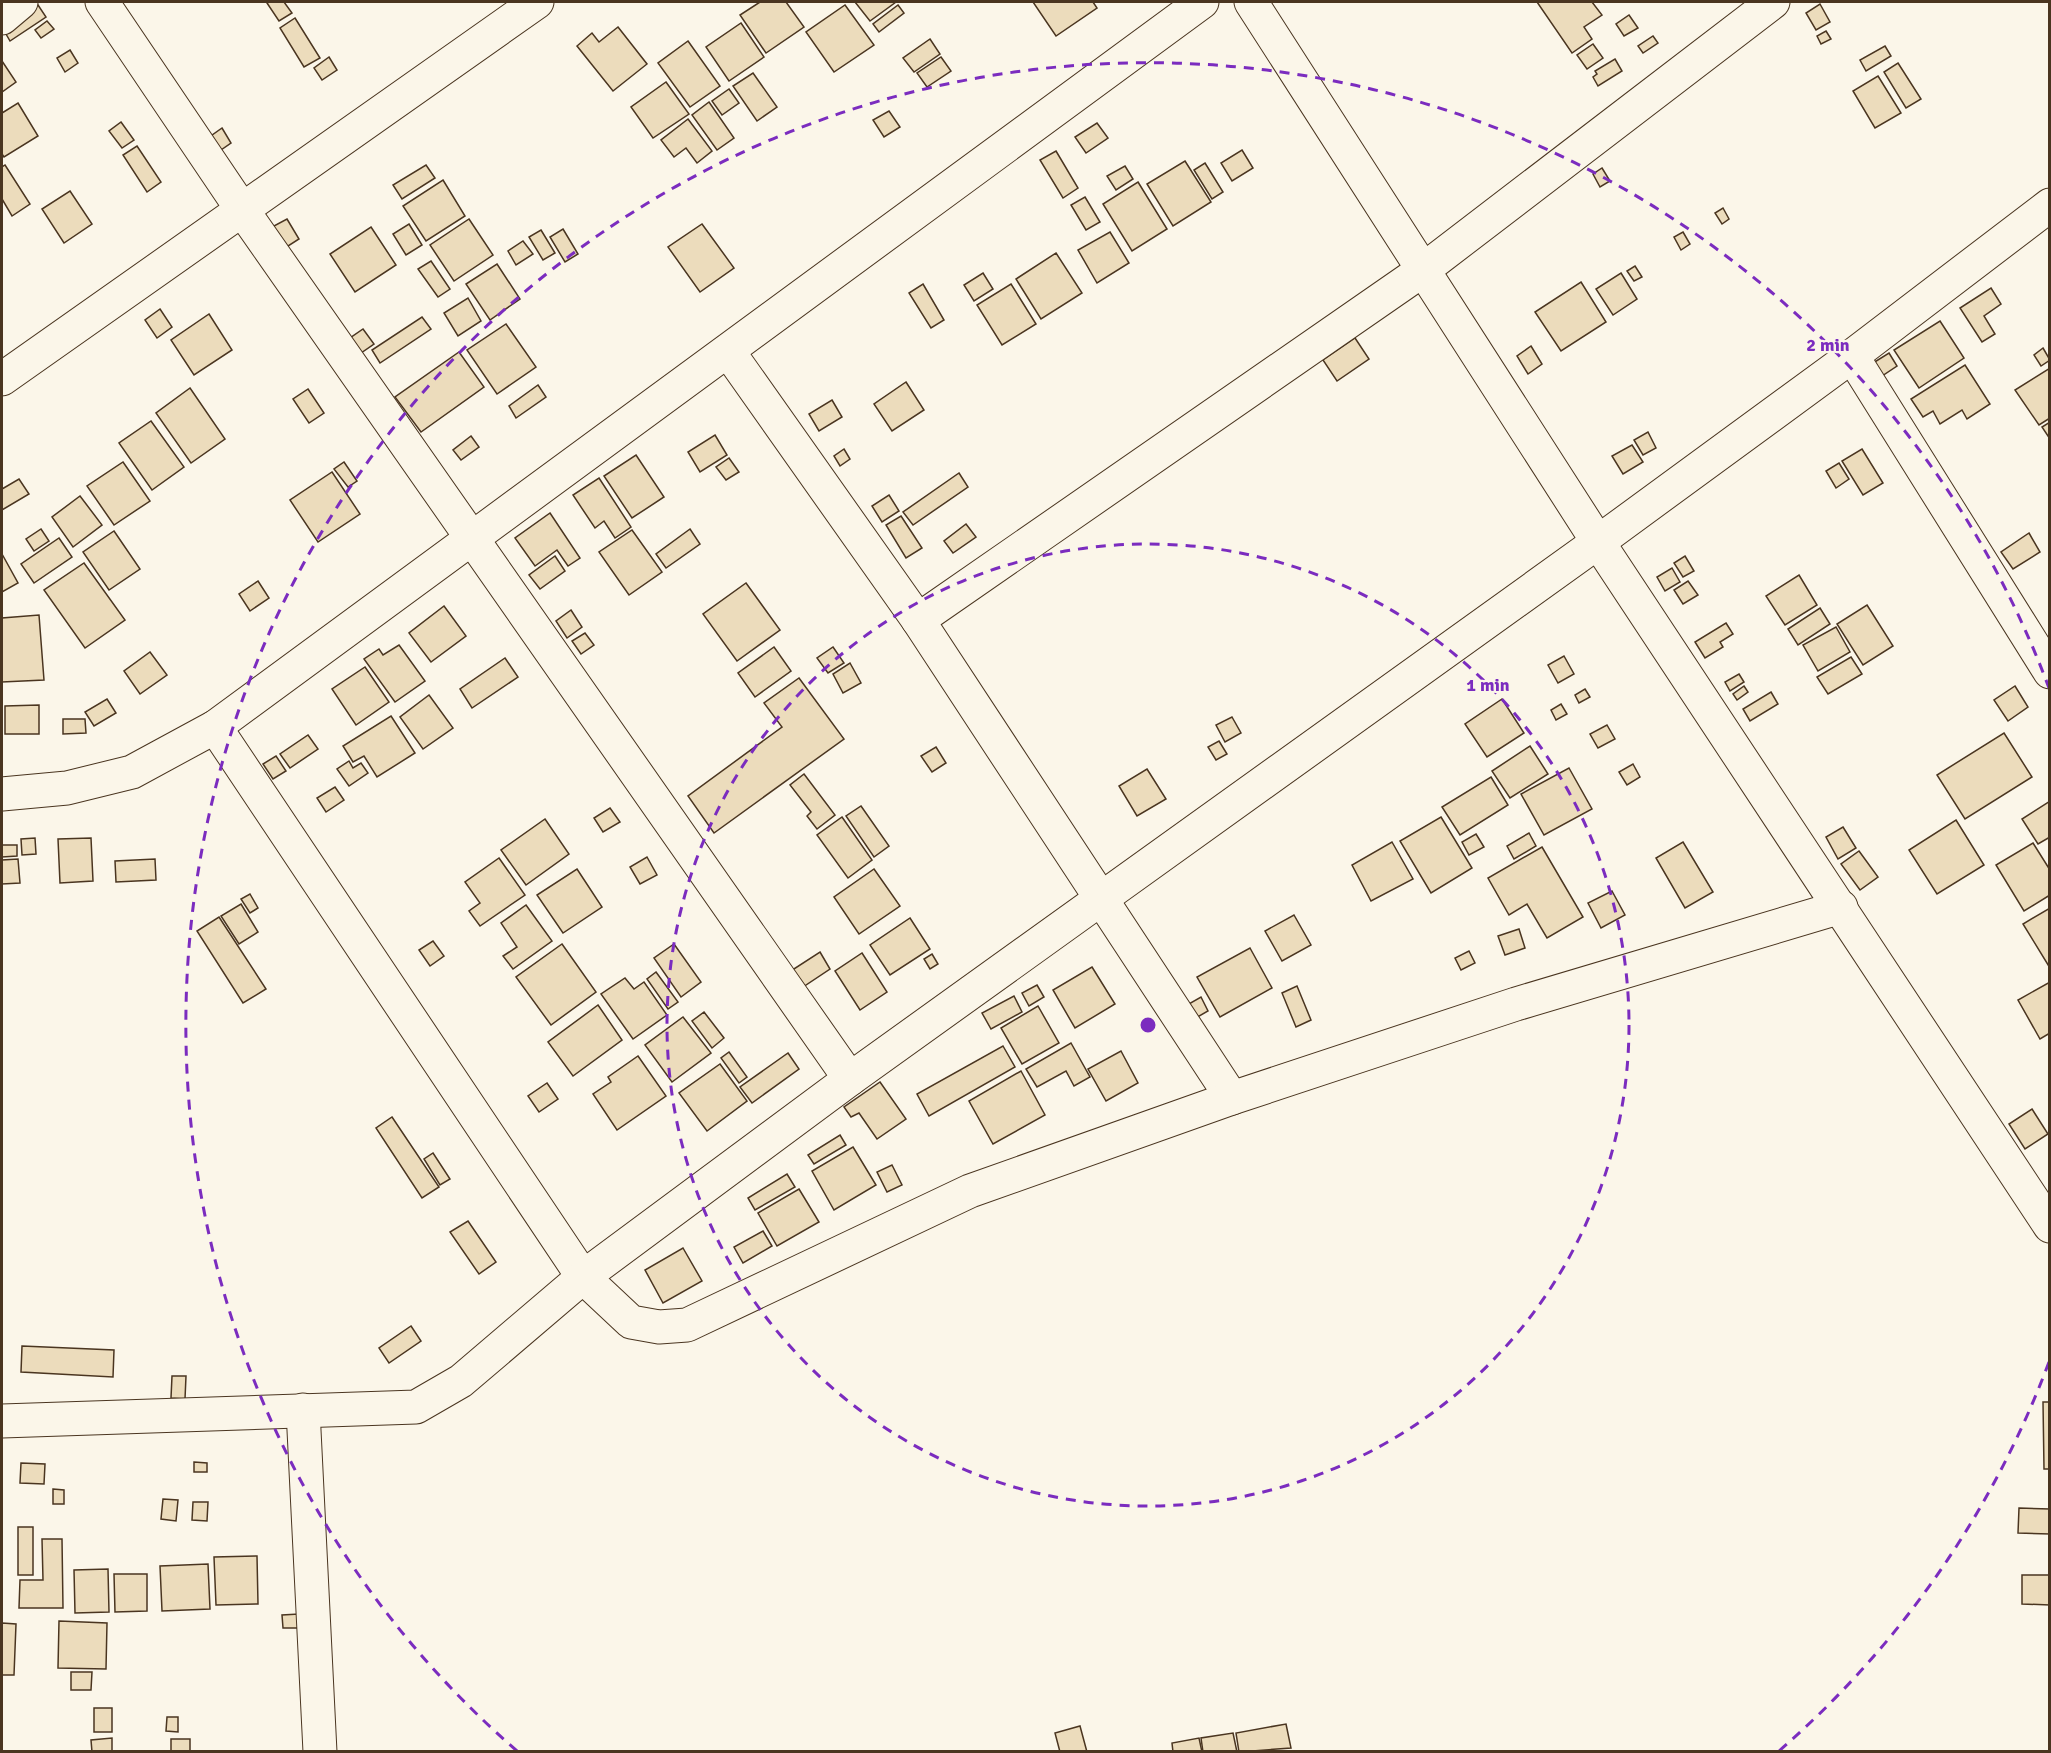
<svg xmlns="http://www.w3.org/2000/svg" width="2051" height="1753" font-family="Signika,sans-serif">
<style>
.building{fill:#ecdcbc;stroke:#4a3520;stroke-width:1.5}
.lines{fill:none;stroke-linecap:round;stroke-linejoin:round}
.minor-casing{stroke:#4a3520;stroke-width:35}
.minor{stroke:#fbf6e9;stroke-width:33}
.ring{fill:none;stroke:#7b2cbf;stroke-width:3;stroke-dasharray:10 8}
.centre{fill:#7b2cbf;stroke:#fbf6e9;stroke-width:3}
.ring-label{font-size:18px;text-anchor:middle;font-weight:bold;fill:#7b2cbf;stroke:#fbf6e9;stroke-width:4.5;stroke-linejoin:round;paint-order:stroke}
</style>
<rect width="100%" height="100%" fill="#fbf6e9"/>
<!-- building -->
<g class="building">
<path d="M36,2L46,17L10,41L2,27Z"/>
<path d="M269,2H284L292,13L279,21L267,3Z"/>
<path d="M760,2H786L804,27L766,53L740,15Z"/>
<path d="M855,2H896L870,21Z"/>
<path d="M1033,2H1093L1097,8L1056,36Z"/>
<path d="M1537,2H1592L1602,15L1584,27L1592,39L1572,53Z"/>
<path d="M1820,4L1830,22L1816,30L1806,13Z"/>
<path d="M845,5L874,45L834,72L806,32Z"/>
<path d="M898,5L904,13L879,32L873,24Z"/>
<path d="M1629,15L1638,28L1624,36L1616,24Z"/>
<path d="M295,18L320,58L304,67L280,28Z"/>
<path d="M47,21L54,29L41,38L35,30Z"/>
<path d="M741,23L764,57L729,81L706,47Z"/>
<path d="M618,27L647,64L613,91L577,46L592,33L599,42Z"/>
<path d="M1826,31L1831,39L1821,44L1817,36Z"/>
<path d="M1653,36L1658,43L1643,53L1638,46Z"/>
<path d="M930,39L940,54L914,72L903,58Z"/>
<path d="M688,41L720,86L690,107L658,63Z"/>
<path d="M1593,44L1603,58L1587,69L1577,55Z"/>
<path d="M1885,46L1891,56L1866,71L1860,60Z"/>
<path d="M70,50L78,63L65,72L57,58Z"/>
<path d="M329,57L337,70L322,80L314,68Z"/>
<path d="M941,57L951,71L927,87L917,73Z"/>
<path d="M1615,59L1622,71L1598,86L1593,77L1597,74L1595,71Z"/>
<path d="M2,61L16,82L2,92Z"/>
<path d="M1898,63L1921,99L1906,108L1884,72Z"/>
<path d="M753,73L777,107L757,121L733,86Z"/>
<path d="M1878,76L1901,113L1875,128L1853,91Z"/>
<path d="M666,82L689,114L653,138L631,107Z"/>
<path d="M729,89L739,103L722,115L712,101Z"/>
<path d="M709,102L734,138L717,150L692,115Z"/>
<path d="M18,103L38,136L4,157L2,154V113Z"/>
<path d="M889,111L900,127L884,137L873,120Z"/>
<path d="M688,119L712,151L697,163L686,148L674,157L661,140Z"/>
<path d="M121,122L134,140L122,148L109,131Z"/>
<path d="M1097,123L1108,138L1086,153L1075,137Z"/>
<path d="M222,128L231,143L218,152L208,138Z"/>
<path d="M137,146L161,182L147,192L123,155Z"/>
<path d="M1242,150L1253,168L1232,181L1221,163Z"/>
<path d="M1056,151L1078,188L1063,198L1040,160Z"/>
<path d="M1185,161L1211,202L1173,226L1147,184Z"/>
<path d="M1205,163L1223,192L1212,199L1194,170Z"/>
<path d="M5,165L30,204L12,216L2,199V167Z"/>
<path d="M426,165L435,178L402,199L393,185Z"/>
<path d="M1125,166L1133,179L1116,190L1107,176Z"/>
<path d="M1602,168L1610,181L1600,187L1593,174Z"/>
<path d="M443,180L465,216L426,241L403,206Z"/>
<path d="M1138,182L1167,229L1132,251L1103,204Z"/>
<path d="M70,191L92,224L64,243L42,209Z"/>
<path d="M1085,197L1100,222L1086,230L1071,205Z"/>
<path d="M1723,208L1729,219L1722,224L1715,213Z"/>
<path d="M287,219L299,239L285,248L272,227Z"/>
<path d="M469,219L493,255L454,281L430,245Z"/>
<path d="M409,224L422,245L406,255L393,234Z"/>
<path d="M702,224L734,268L700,292L668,247Z"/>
<path d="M371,227L396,265L355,292L330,254Z"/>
<path d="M563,229L578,254L565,262L550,237Z"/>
<path d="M541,230L555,253L543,260L529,237Z"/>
<path d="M1110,232L1129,263L1097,283L1078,250Z"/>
<path d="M1683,232L1690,244L1681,250L1674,237Z"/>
<path d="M523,241L533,254L516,265L508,251Z"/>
<path d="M1056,253L1082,293L1041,319L1016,279Z"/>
<path d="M431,261L450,289L438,297L418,269Z"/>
<path d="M497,264L520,299L490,320L466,284Z"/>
<path d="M1635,266L1642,277L1634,281L1627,271Z"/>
<path d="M983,273L993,289L974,301L964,285Z"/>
<path d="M1621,273L1637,299L1613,315L1596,289Z"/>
<path d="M1581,282L1606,322L1561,351L1535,312Z"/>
<path d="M923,284L944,320L931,328L909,293Z"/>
<path d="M1011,284L1036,324L1002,345L977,305Z"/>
<path d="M1991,288L2001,304L1984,316L1995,334L1982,342L1960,308Z"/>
<path d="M468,298L481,321L458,336L444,313Z"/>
<path d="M160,309L172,327L157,338L145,320Z"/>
<path d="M209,314L232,350L194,375L171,340Z"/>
<path d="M422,317L431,329L380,363L372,350Z"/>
<path d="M1940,321L1964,358L1919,388L1894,350Z"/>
<path d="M506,324L536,367L497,394L467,350Z"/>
<path d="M363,329L374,344L361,353L350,338Z"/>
<path d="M1355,338L1369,359L1337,381L1323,360Z"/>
<path d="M1531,346L1542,364L1528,374L1517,356Z"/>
<path d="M2043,348L2050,360L2041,366L2034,355Z"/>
<path d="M459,352L484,387L421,432L395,397Z"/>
<path d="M1889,353L1897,366L1882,376L1873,363Z"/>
<path d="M1965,365L1990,404L1967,419L1962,410L1940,424L1933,411L1923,417L1911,399Z"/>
<path d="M2050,368V418L2039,425L2015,390Z"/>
<path d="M906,382L924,410L892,431L874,404Z"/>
<path d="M538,385L546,397L516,418L509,406Z"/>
<path d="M190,388L225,439L191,463L156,413Z"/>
<path d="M308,389L324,413L309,423L293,399Z"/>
<path d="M832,400L842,417L819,431L809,414Z"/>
<path d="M151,421L184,467L152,490L119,443Z"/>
<path d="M2050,422V439L2042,427Z"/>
<path d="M1648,432L1656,448L1643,455L1634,440Z"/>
<path d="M715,435L727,455L700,472L688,452Z"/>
<path d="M471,436L479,447L461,460L453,450Z"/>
<path d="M1632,445L1643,462L1623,474L1612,456Z"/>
<path d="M844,449L850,459L840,466L834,456Z"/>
<path d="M1862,449L1883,483L1863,495L1842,461Z"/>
<path d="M636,455L664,497L632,518L604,476Z"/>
<path d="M729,458L739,472L726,480L716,467Z"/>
<path d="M123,462L150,501L114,525L87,486Z"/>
<path d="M344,462L357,481L348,487L334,469Z"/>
<path d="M1839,463L1849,479L1836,488L1826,471Z"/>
<path d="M332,472L360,514L318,542L290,500Z"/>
<path d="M959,473L968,487L913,525L903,512Z"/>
<path d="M599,478L631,527L615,538L604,521L595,528L573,495Z"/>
<path d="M19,479L29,494L2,510V489Z"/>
<path d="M889,495L899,511L882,522L872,506Z"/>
<path d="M80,496L102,525L73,547L52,517Z"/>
<path d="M550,513L580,558L568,566L557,550L535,566L515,538Z"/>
<path d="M901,516L922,548L906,558L886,525Z"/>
<path d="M966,524L976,537L953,553L944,541Z"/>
<path d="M41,529L49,541L34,551L26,539Z"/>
<path d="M690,529L700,544L666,568L656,554Z"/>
<path d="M632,530L662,572L629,595L599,552Z"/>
<path d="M114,531L140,569L109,590L83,552Z"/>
<path d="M2029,533L2040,552L2013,569L2001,552Z"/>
<path d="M59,538L72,557L34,583L21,564Z"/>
<path d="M2,554L18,583L2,592Z"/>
<path d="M555,556L565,571L540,589L529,575Z"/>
<path d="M1685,556L1694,571L1683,577L1674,563Z"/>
<path d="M84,563L125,620L85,648L44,590Z"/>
<path d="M1672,568L1680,582L1665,591L1657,577Z"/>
<path d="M1799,575L1817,605L1785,625L1766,596Z"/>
<path d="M258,581L269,598L250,611L239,594Z"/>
<path d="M1688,581L1698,595L1683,604L1674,590Z"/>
<path d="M746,583L780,630L737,661L703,614Z"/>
<path d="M1867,605L1893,646L1863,665L1837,624Z"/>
<path d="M444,606L466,636L431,662L409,633Z"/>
<path d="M1820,608L1830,624L1798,645L1788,629Z"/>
<path d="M571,610L582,627L567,638L556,621Z"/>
<path d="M39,615L44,680L2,682V618Z"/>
<path d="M1726,623L1733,634L1720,642L1723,647L1705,658L1695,642Z"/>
<path d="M1836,627L1850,652L1818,671L1803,645Z"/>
<path d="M585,633L594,645L581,654L572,641Z"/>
<path d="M399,645L425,681L395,702L364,659L379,649L383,655Z"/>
<path d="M774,647L791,671L755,697L738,673Z"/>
<path d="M833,647L844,663L828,673L817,658Z"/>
<path d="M150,652L167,675L140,694L124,671Z"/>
<path d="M1564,656L1574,674L1558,683L1548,665Z"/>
<path d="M1851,657L1862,674L1828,694L1817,677Z"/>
<path d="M505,658L518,677L472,708L460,689Z"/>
<path d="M850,663L861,683L843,693L833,674Z"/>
<path d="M365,667L389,702L356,725L332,689Z"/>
<path d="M1739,674L1744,682L1730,691L1725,682Z"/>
<path d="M799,678L844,739L714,833L688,796L782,727L764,703Z"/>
<path d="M1744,686L1748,692L1737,700L1733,694Z"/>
<path d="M2015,686L2028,707L2008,721L1994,700Z"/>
<path d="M1585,689L1590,697L1579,703L1575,695Z"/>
<path d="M1771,692L1778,704L1750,721L1743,709Z"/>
<path d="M429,695L453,728L423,749L400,717Z"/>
<path d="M107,699L116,713L94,726L85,712Z"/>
<path d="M1502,699L1524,733L1487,757L1465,724Z"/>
<path d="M1561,704L1567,714L1556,720L1551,710Z"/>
<path d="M39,705V734H5V706Z"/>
<path d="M391,716L415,753L377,777L364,756L353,762L343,746Z"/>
<path d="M1232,717L1241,733L1225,742L1216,725Z"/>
<path d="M63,719H85L86,733L63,734Z"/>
<path d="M1607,725L1615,739L1598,748L1590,734Z"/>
<path d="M2004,733L2032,777L1965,819L1937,775Z"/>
<path d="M308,735L318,749L290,768L280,754Z"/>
<path d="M1219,741L1227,754L1216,760L1208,747Z"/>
<path d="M1530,746L1548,774L1510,798L1492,771Z"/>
<path d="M936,747L946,763L932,772L921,756Z"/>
<path d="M276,756L286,771L273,779L263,764Z"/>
<path d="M349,761L353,768L361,763L368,773L349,786L337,769Z"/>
<path d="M1633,764L1640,777L1627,785L1619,772Z"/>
<path d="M1569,768L1592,809L1544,835L1521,794Z"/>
<path d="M1147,769L1166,799L1137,816L1119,786Z"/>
<path d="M804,774L835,815L817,829L807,816L811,812L790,785Z"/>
<path d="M1491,777L1508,805L1460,835L1442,807Z"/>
<path d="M335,787L344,800L326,812L317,798Z"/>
<path d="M2050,801V837L2038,844L2022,819Z"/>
<path d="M861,806L889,846L874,857L846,816Z"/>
<path d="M610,808L620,822L603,832L594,818Z"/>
<path d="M842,817L872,860L848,878L817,835Z"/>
<path d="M1441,817L1472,868L1431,893L1400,841Z"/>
<path d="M545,819L569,854L526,885L501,850Z"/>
<path d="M1956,820L1984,865L1937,894L1909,850Z"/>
<path d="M1843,827L1856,848L1838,859L1826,837Z"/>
<path d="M1529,833L1536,846L1514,859L1507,846Z"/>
<path d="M1476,834L1484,847L1469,855L1462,842Z"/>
<path d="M35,838L36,854L22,855L21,839Z"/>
<path d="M91,838L93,881L60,883L58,839Z"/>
<path d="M1392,842L1413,879L1371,901L1352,865Z"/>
<path d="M1683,842L1713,892L1685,908L1656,858Z"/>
<path d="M2033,843L2050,870V895L2024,911L1996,865Z"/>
<path d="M2,845H17V856L2,857Z"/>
<path d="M1542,847L1583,917L1547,938L1527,904L1509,915L1488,878Z"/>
<path d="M1859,851L1878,877L1860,890L1841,864Z"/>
<path d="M647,857L657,875L640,884L630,867Z"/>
<path d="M499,858L525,895L480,926L469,911L480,903L465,882Z"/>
<path d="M18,859L20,883L2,884V860Z"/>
<path d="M155,859L156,880L116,882L115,861Z"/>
<path d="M577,869L602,907L563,933L537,895Z"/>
<path d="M874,869L900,906L859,934L834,897Z"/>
<path d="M1612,891L1625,915L1601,928L1588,903Z"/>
<path d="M250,894L258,908L250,913L241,899Z"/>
<path d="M241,904L258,932L239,944L221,916Z"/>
<path d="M526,905L552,941L513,969L503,956L517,947L501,923Z"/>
<path d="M2050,908V968L2023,924Z"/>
<path d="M1294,915L1311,945L1282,961L1265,931Z"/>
<path d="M219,917L266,989L243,1003L197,931Z"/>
<path d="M910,918L930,949L890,975L870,945Z"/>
<path d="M1519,929L1525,948L1505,955L1498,936Z"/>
<path d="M433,941L444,956L430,966L419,950Z"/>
<path d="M562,944L596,992L551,1025L516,977Z"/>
<path d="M674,944L701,982L681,997L654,958Z"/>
<path d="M1250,948L1272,988L1220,1017L1197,977Z"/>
<path d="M1469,951L1475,963L1461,970L1455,958Z"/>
<path d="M820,952L830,969L794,993L783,976Z"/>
<path d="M862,953L887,992L860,1010L835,971Z"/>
<path d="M932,954L938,964L930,969L924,959Z"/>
<path d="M1092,967L1115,1004L1075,1028L1053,990Z"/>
<path d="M656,972L678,1002L668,1009L647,979Z"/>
<path d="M625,978L634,989L644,982L667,1015L633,1039L601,994Z"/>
<path d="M2050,982V1033L2040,1039L2018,1000Z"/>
<path d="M1037,985L1044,997L1029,1006L1022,993Z"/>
<path d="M1297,986L1311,1020L1296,1027L1282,993Z"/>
<path d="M1014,996L1022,1012L991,1029L982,1013Z"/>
<path d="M1201,997L1208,1011L1194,1019L1187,1005Z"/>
<path d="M598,1005L622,1040L573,1076L548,1042Z"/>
<path d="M1038,1006L1059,1043L1022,1064L1001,1028Z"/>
<path d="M704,1012L724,1038L712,1048L692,1021Z"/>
<path d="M683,1017L711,1053L672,1082L645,1045Z"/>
<path d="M1071,1043L1090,1077L1074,1086L1066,1071L1037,1087L1026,1069Z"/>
<path d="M1003,1046L1015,1067L929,1116L917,1094Z"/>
<path d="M1121,1051L1138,1083L1106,1101L1088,1069Z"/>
<path d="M729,1052L747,1077L739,1083L721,1058Z"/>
<path d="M788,1053L799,1069L752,1103L740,1087Z"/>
<path d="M638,1056L666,1096L617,1130L593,1094L611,1082L608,1077Z"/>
<path d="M720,1064L747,1101L707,1131L679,1093Z"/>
<path d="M1021,1071L1045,1115L993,1144L969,1101Z"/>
<path d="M880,1082L906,1119L877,1139L859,1113L851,1117L844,1107Z"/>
<path d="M547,1083L558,1099L539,1112L528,1096Z"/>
<path d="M2032,1109L2048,1134L2025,1149L2009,1124Z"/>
<path d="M392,1117L439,1187L422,1198L376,1128Z"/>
<path d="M840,1135L846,1145L814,1164L808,1155Z"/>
<path d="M853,1147L876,1185L834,1210L812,1171Z"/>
<path d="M433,1153L450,1179L440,1185L424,1159Z"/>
<path d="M892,1165L902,1185L887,1192L877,1172Z"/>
<path d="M787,1174L795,1187L755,1210L748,1198Z"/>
<path d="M799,1189L819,1222L777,1246L758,1213Z"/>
<path d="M468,1221L496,1262L479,1274L450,1232Z"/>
<path d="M763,1231L772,1246L743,1263L734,1247Z"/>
<path d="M683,1248L702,1281L663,1303L645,1270Z"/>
<path d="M411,1326L421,1341L389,1363L379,1348Z"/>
<path d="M22,1346L114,1350L113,1377L21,1372Z"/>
<path d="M172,1376H186L185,1399L171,1398Z"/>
<path d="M2043,1402H2050V1469H2044Z"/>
<path d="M194,1462L207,1463V1472H194Z"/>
<path d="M21,1463L45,1464L44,1484L20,1483Z"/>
<path d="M53,1489L64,1490V1504H53Z"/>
<path d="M163,1499L178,1500L176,1521L161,1519Z"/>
<path d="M193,1502H208L207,1521L192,1520Z"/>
<path d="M2019,1508L2050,1509V1534L2018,1533Z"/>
<rect x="18" y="1527" width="15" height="48"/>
<path d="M42,1539H62L63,1608H19L20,1580H43Z"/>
<path d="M257,1556L258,1604L216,1605L214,1557Z"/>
<path d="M208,1564L210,1609L162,1611L160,1566Z"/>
<path d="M108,1569L109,1612L75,1613L74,1570Z"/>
<path d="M114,1574H147V1611L115,1612Z"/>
<path d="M2022,1575H2050V1605L2022,1604Z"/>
<path d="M299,1614L300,1628H283L282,1615Z"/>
<path d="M59,1621L107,1623L106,1669L58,1668Z"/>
<path d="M2,1623L16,1624L14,1675H2Z"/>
<path d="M71,1672H92L91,1690H71Z"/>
<rect x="94" y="1708" width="18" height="24"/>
<path d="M167,1717H178V1732L166,1731Z"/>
<path d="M1286,1724L1291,1748L1239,1752L1236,1733Z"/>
<path d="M1080,1726L1087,1752H1060L1055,1733Z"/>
<path d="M1233,1733L1237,1752H1203L1201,1738Z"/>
<path d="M112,1738V1752H92L91,1740Z"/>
<path d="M1199,1738L1202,1752H1173L1172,1743Z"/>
<rect x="171" y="1739" width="19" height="13"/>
</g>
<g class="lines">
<!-- minor casing -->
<g class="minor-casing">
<g id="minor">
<path d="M102,2L243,211L850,1079"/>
<path d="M1251,2L1598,542L2050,1226"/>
<path d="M2,18L21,2"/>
<path d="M728,351L918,620L1232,1098"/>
<path d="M1852,356L2050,672"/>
<path d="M2,379L537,2"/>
<path d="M918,620L1423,270L1773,2"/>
<path d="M215,727L583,1277L631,1322L659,1327L687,1325L970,1191L1232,1098L1516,1004L1841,907"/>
<path d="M2,794L67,788L132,772L215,727L1202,2"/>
<path d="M303,1410L320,1752"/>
<path d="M2,1421L416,1407L461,1381L583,1277L850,1079L1598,542L1852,356L2050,205"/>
</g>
</g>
<!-- minor -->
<use href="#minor" class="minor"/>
</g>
<!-- distance rings -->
<g class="ring">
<circle cx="1148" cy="1025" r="481"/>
<path d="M2049 1362A962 962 0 0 1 1779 1751M517 1751A962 962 0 1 1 2049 688"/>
</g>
<circle cx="1148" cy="1025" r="9" class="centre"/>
<g class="ring-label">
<text x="1828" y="351">2 min</text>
<text x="1488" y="691">1 min</text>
</g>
<!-- border -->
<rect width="2051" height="1753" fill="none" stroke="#4a3520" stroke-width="6"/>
</svg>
